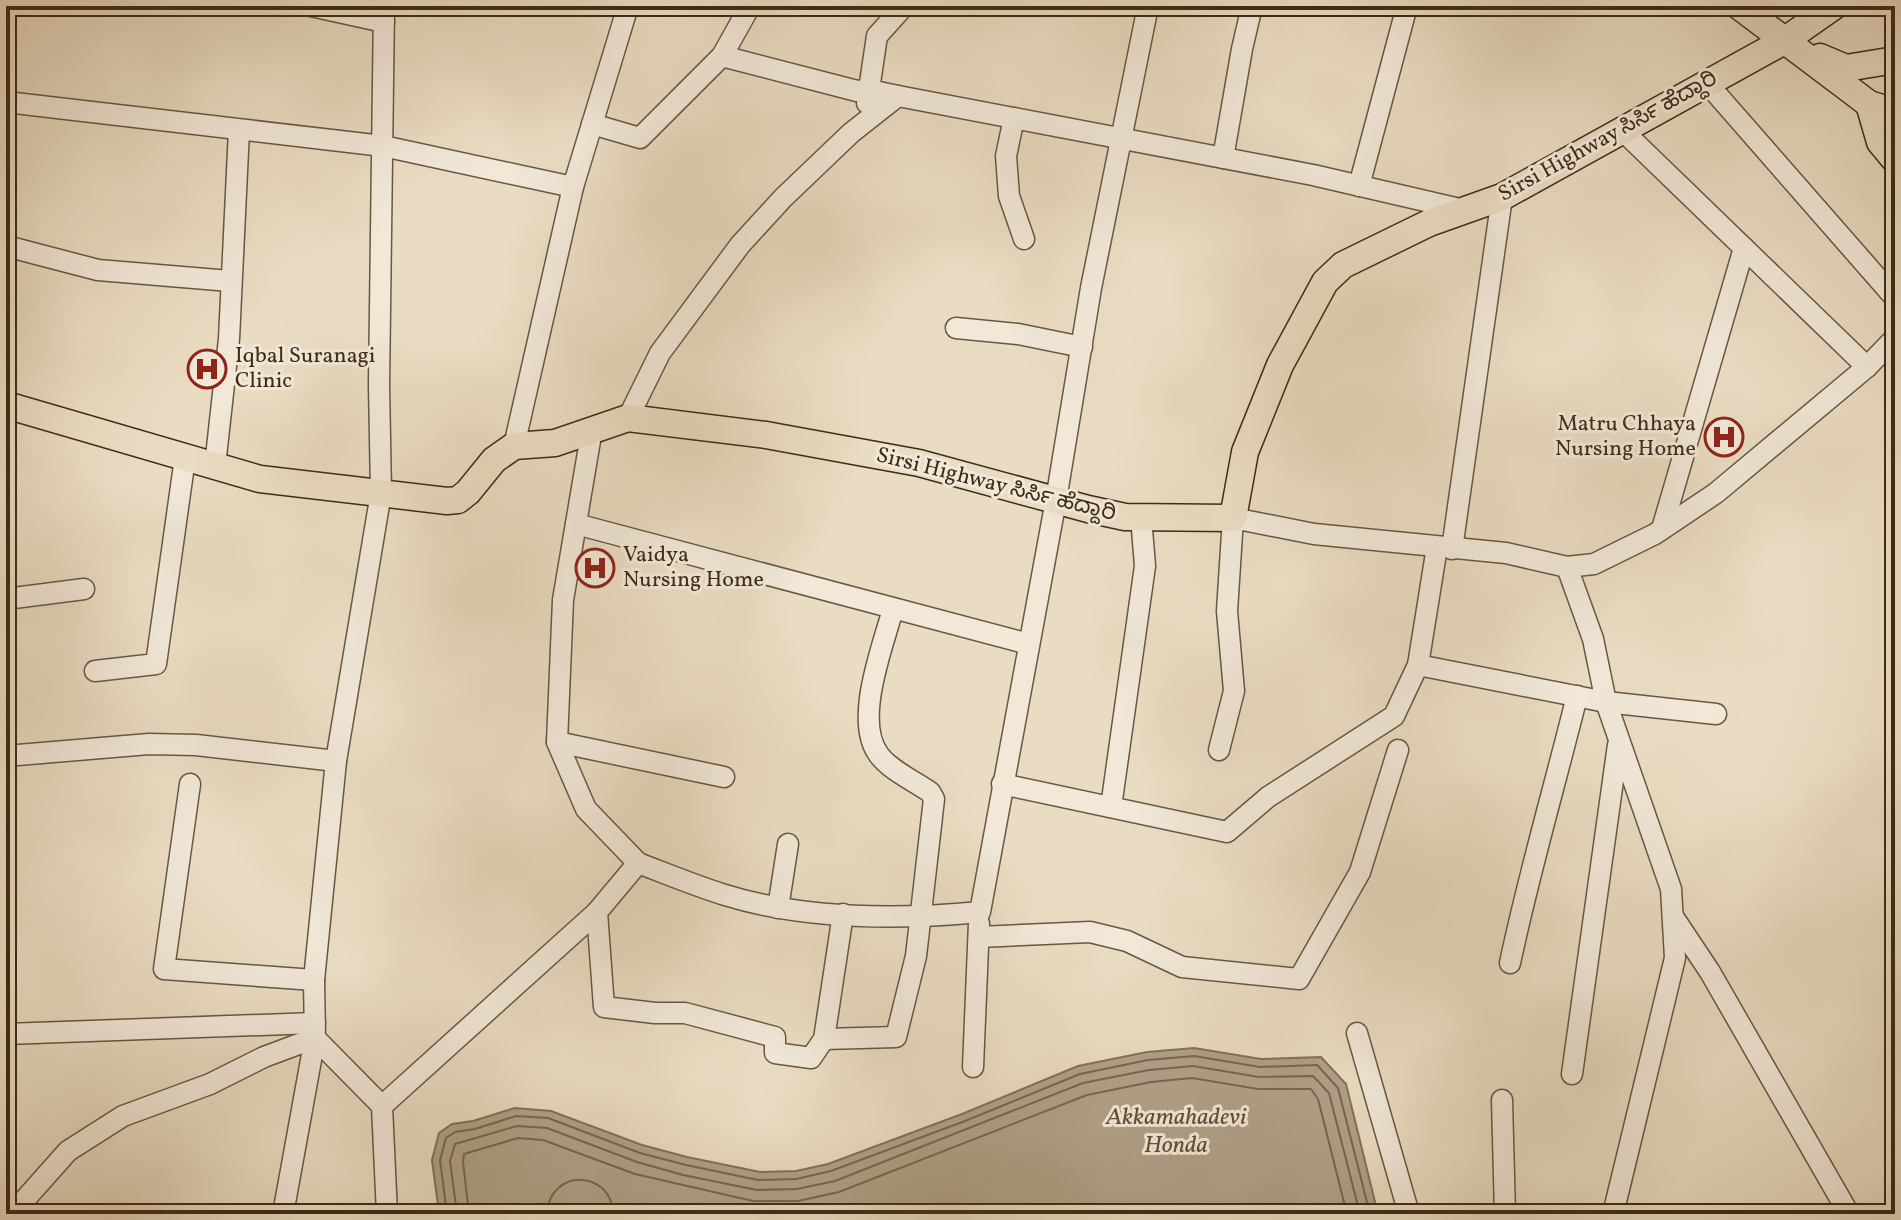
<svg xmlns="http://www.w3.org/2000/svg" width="1901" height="1220" font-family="Vollkorn,'Noto Sans Kannada',serif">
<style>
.water{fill:#b0a088;stroke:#82715a;stroke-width:2}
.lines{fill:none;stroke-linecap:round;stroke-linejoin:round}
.shore{stroke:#77664f;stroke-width:2}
.minor-casing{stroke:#695741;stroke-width:23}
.major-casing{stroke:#3e2b16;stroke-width:29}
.minor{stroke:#f1e8d8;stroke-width:20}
.major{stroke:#eadcc3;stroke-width:26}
.labels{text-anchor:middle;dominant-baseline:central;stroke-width:6;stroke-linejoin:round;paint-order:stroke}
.street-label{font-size:22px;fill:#3e2b16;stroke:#f1e8d8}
.poi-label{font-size:22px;fill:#3e2b16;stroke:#f1e8d8;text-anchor:start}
.water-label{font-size:24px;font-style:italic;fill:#604e38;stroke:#f1e8d8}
</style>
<rect width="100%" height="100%" fill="#eadcc3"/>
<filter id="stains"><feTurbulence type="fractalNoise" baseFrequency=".0025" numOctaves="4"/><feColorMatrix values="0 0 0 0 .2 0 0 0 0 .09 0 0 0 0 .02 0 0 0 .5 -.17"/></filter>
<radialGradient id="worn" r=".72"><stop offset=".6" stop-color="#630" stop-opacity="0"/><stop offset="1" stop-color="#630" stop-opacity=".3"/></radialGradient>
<!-- water -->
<path class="water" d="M1194,1048L1261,1059L1321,1057L1346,1084L1378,1214H596L581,1210L563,1214L439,1213L432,1160L439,1133L452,1124L473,1121L515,1108L551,1111L642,1145L687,1157L760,1172L796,1171L828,1164L962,1114L1078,1066L1147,1052Z"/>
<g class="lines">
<!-- shore -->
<g class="shore">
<path d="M447,1214L440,1160L446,1138L455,1132L475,1129L516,1116L548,1118L640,1153L686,1165L758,1180L796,1179L831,1171L965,1121L1080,1074L1148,1060L1194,1056L1260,1067L1317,1065L1338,1088L1370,1214"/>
<path d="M457,1214L450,1161L455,1144L517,1126L547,1128L637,1162L683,1175L757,1190L797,1189L835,1181L1083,1083L1149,1070L1193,1066L1259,1077L1313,1076L1329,1093L1360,1214"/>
<path d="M469,1214L463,1162L464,1154L518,1138L543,1140L635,1174L753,1201H798L839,1192L1087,1095L1151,1082L1192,1078L1258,1089H1311L1318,1099L1347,1214"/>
<path d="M547,1214C549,1168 612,1169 613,1214"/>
</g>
<!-- minor casing -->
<g class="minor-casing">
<g id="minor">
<path d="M311,6L384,22"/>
<path d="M384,6L379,385L381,493L336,761L314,980L315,1038L382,1106L387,1214"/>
<path d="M722,56L750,6"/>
<path d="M1707,83L1895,298"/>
<path d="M6,102L383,146L573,187"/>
<path d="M867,103L877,36L904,6"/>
<path d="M1014,118L1006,156L1009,196L1024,239"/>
<path d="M592,124L640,138L722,56L857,91L869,90L898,96"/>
<path d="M1622,130L1867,367"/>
<path d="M1223,158L1242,49L1252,6"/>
<path d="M1359,186L1407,6"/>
<path d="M6,246L98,270L230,281"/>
<path d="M956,328L1018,334L1082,347"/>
<path d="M628,418L660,353L740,245L783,198L851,133L898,96L1313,175L1464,210"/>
<path d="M592,429L563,600L557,742L586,809L638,863"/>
<path d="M514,446L573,187L628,6"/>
<path d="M215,466L229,339L239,130"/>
<path d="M576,524L1029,644"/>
<path d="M1662,529L1744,248"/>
<path d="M1452,549L1502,197"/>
<path d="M1567,567L1593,639L1606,702L1671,889L1675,958L1613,1214"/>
<path d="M6,599L84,589"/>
<path d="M1418,665L1606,702L1716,714"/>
<path d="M95,671L156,664L185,458"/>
<path d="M557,742L724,777"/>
<path d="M1219,750L1234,691L1227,611L1233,518L1314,534L1506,553L1567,567L1594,564L1655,534L1716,493L1867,367L1895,338"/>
<path d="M6,756L149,744L196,745L336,761"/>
<path d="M190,784L164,969L314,980"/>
<path d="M1002,784L1227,832L1268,797L1394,716L1418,665L1437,547"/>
<path d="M1111,807L1145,566L1141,517"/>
<path d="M778,908L788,844"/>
<path d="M597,912L604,1007L655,1013H685L775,1037V1053L811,1058L824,1039L843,914"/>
<path d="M1674,918L1710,972L1849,1214"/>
<path d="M979,937L1090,932L1127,941L1182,967L1299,979L1360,872L1398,750"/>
<path d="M1510,963C1529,873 1555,785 1577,696"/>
<path d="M1357,1033L1409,1214"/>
<path d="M6,1034L315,1023"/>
<path d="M824,1039L896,1037L916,956L934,799L930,792C914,781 890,770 879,755C853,721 883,646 893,609"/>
<path d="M973,1067L979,923"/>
<path d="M1572,1074L1618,745"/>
<path d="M1502,1100L1505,1214"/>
<path d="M382,1106L597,912L638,863C667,874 696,886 725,895C806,920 896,920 980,912L1056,500L1091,288L1148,6"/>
<path d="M12,1214L68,1151L123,1116L210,1084L264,1057L315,1038"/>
<path d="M283,1214L315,1038"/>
</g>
</g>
<!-- major casing -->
<g class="major-casing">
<g id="major">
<path d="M1739,6L1869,104L1895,112"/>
<path d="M1820,57L1846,68L1895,60"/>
<path d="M1869,104L1880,142L1895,160"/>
<path d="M6,405L260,479L447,501L458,500L468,492L494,460L514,446L555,443L628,418L766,435L919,463L1088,509L1125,517L1233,518L1245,452L1280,365L1325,282L1343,265L1429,223L1502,197L1784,41L1834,6"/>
</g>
</g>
<!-- minor -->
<use href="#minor" class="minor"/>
<!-- major -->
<use href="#major" class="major"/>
</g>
<!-- icons -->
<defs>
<g id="hospital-ring" transform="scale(2)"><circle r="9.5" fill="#f1e8d8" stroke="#8f2418" stroke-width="1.5"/><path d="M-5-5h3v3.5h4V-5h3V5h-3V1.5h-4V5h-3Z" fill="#8f2418"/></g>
</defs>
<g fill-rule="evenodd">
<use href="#hospital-ring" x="207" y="369"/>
<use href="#hospital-ring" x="1724" y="437"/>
<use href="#hospital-ring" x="595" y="568"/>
</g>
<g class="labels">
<!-- street labels -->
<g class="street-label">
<text transform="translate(1608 137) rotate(-29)">Sirsi Highway ಸಿರ್ಸಿ ಹೆದ್ದಾರಿ</text>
<text transform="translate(996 485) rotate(14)">Sirsi Highway ಸಿರ್ಸಿ ಹೆದ್ದಾರಿ</text>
</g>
<!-- poi labels -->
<g class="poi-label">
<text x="235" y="356">Iqbal Suranagi<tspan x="235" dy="25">Clinic</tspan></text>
<text x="1696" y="424" text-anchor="end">Matru Chhaya<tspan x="1696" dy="25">Nursing Home</tspan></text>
<text x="623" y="555">Vaidya<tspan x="623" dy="25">Nursing Home</tspan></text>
</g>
<!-- water labels -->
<g class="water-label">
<text x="1176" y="1118">Akkamahadevi<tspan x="1176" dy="28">Honda</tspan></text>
</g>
</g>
<!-- margin -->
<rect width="1901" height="1220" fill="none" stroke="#eadcc3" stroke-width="32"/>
<rect x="8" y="8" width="1885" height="1204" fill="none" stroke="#3e2b16" stroke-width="4"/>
<rect x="16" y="16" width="1869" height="1188" fill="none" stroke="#3e2b16" stroke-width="2"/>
<rect width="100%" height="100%" filter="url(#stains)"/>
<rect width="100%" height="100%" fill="url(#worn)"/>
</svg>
